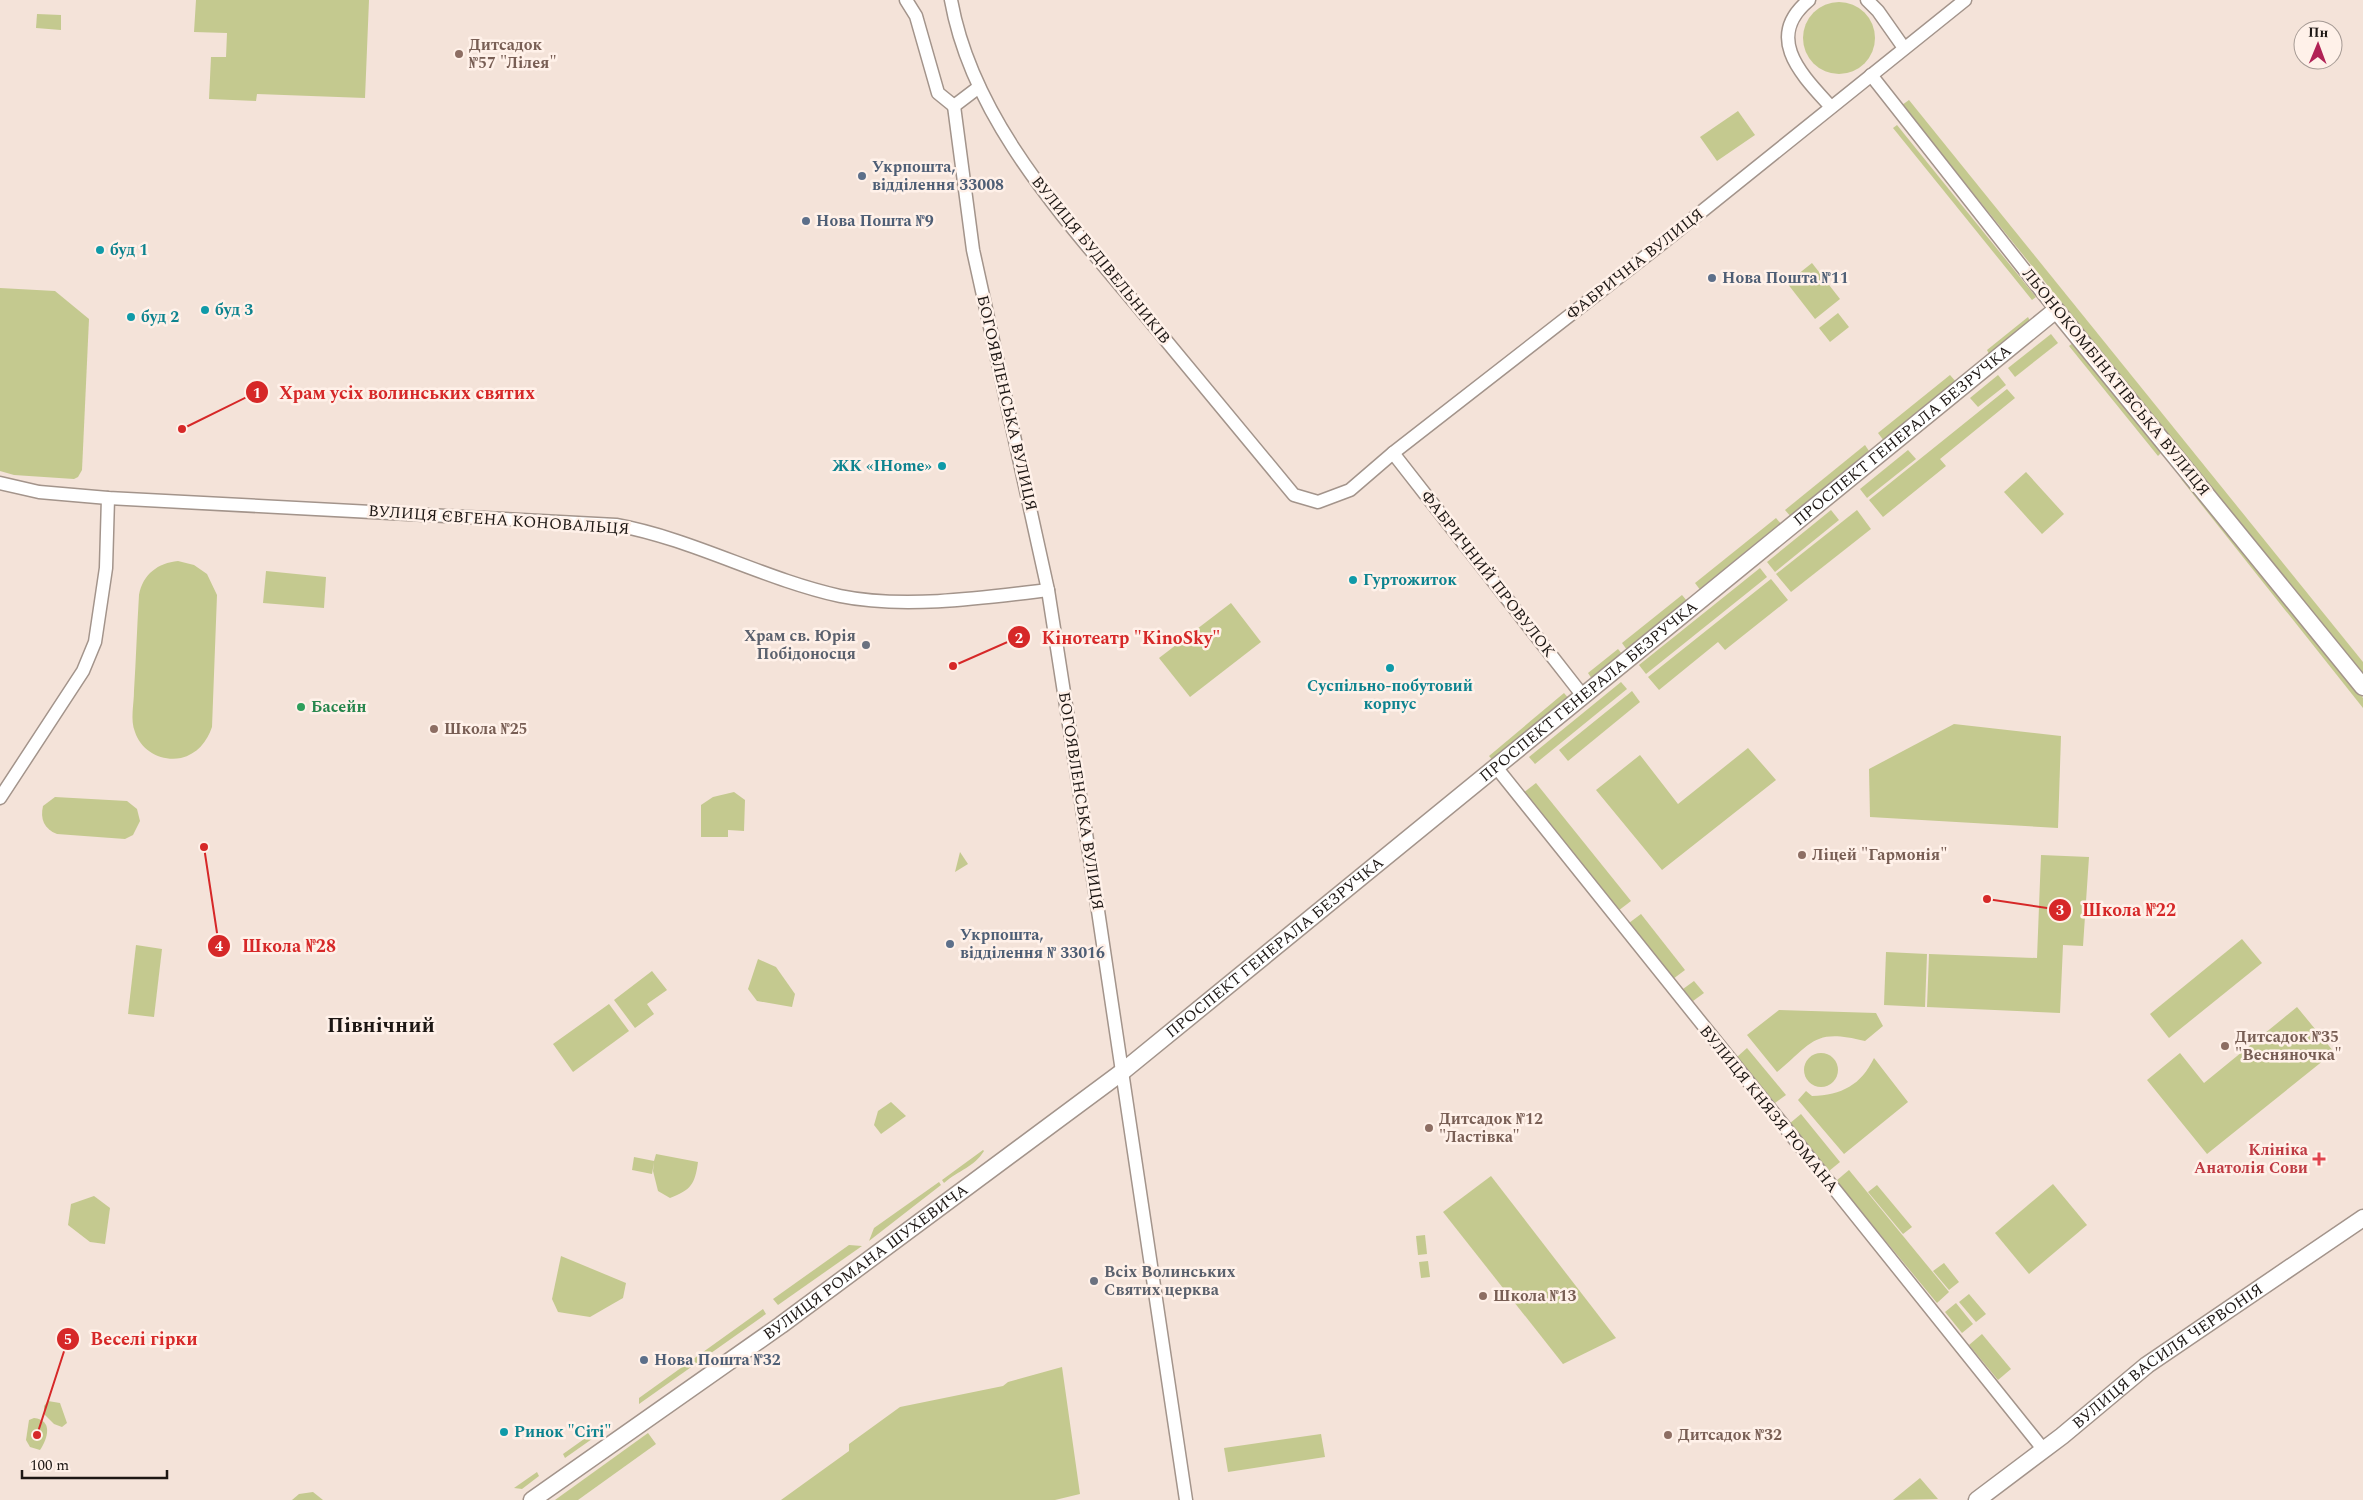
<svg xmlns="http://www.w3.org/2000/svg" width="2363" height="1500" font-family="Spectral,serif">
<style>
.green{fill:#c4c98f}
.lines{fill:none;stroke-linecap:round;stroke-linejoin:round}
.minor-casing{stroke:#a3948b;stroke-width:15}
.major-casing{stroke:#a3948b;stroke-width:19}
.minor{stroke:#fff;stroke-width:12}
.major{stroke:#fff;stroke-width:16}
.education-dot{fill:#8d6e63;stroke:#fff1e9;stroke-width:2}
.service-dot{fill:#5c6f8a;stroke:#fff1e9;stroke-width:2}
.culture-dot{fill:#0f9aa8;stroke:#fff1e9;stroke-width:2}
.worship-dot{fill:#6b7280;stroke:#fff1e9;stroke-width:2}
.leisure-dot{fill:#2e9e5b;stroke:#fff1e9;stroke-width:2}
.health-dot{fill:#e0444e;stroke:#fff1e9;stroke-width:2}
.labels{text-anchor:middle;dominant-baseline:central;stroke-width:5;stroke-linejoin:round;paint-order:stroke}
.education-label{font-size:16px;font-weight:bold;fill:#785e54;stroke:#fff1e9;text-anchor:start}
.service-label{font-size:16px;font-weight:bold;fill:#4e5e75;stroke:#fff1e9;text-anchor:start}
.culture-label{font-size:16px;font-weight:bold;fill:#0d838f;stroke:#fff1e9;text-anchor:start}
.street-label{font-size:16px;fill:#1d1714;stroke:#fff1e9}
.worship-label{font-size:16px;font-weight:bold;fill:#5b616d;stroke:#fff1e9;text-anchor:end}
.leisure-label{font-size:16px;font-weight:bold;fill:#27864d;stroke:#fff1e9;text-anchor:start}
.health-label{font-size:16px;font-weight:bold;fill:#be3a42;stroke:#fff1e9;text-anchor:end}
.district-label{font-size:21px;font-weight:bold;fill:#1d1714;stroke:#fff1e9}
.leader{fill:none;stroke:#d62828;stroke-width:2}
.callout-dot{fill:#d62828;stroke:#fff1e9;stroke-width:2}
.mark-label{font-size:15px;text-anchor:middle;font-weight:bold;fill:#fff}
.callout-label{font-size:18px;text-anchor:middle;font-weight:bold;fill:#d62828;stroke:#fff1e9;stroke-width:5;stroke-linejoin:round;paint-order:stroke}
</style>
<rect width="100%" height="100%" fill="#f4e3d9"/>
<!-- green -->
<g class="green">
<path d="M196,0H369L365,98L257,94L256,101L209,99L211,57H226L227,33L194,32Z"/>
<circle cx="1839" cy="38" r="36"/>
<path d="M37,14L61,15V30L36,28Z"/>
<path d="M1909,100L2363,662V676L1902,105Z"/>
<path d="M1738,111L1755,135L1717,161L1700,137Z"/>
<path d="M1897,125L2036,297L2032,300L1893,128Z"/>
<path d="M1812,263L1840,299L1815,319L1787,283Z"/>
<path d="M0,288L55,291L89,319L82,470L78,477L74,479L14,475L0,471Z"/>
<path d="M1838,313L1849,327L1830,342L1819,328Z"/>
<path d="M2028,317L2030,321L1989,354L1987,350Z"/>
<path d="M2051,334L2058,343L2015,377L2008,368Z"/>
<path d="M2073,343L2161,453L2158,456L2069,346Z"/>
<path d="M1950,375L1957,383L1884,441L1878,433Z"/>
<path d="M1998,375L2006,385L1978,407L1970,398Z"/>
<path d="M2007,389L2015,398L1940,459L1946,466L1883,517L1869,500Z"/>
<path d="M1865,445L1871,454L1792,518L1785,510Z"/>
<path d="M1908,450L1916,459L1867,498L1860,489Z"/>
<path d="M2026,472L2064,514L2042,534L2004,492Z"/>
<path d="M2186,475L2363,698V708L2181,479Z"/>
<path d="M1831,510L1839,520L1775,572L1767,562Z"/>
<path d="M1857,510L1871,529L1791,592L1776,574Z"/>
<path d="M1776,518L1782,525L1701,591L1695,583Z"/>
<path d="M178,561L194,565L207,574L217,595L212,727C207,742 197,754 181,758C162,762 141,751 135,732C130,720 134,704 134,691C136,659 137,627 139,595C143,574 158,563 178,561Z"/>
<path d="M1760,568L1767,577L1646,674L1639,665Z"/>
<path d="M266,571L326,577L324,608L263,603Z"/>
<path d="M1771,579L1788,600L1725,650L1718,642L1659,690L1648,677Z"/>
<path d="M1682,595L1687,601L1627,650L1622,643Z"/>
<path d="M1231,603L1261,642L1190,697L1159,658Z"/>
<path d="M1618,649L1622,654L1592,679L1588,673Z"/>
<path d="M1621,682L1627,689L1535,764L1529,757Z"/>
<path d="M1632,691L1640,702L1568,761L1559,750Z"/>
<path d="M1564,693L1570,700L1494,762L1489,756Z"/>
<path d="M1954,724L2061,736L2058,828L1870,817L1869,769Z"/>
<path d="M1748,748L1776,780L1662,870L1596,790L1640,755L1678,804Z"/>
<path d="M1536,783L1631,901L1618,911L1523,793Z"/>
<path d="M734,792L745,800L744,831L728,830V837H701V805L713,797Z"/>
<path d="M55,797L127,801L137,809L140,821L133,835L125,839L57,834C44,829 40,819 43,806Z"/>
<path d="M960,852L968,864L955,872Z"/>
<path d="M2041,855L2089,857L2083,946L2063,945L2060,1013L1927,1007L1929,954L2037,958Z"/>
<path d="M1641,914L1685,970L1673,979L1629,923Z"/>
<path d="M2242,939L2262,963L2169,1038L2150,1014Z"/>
<path d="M136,945L162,949L154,1017L128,1014Z"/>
<path d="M1886,952L1927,954L1925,1007L1884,1005Z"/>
<path d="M758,959L776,967L795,994L792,1007L757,1001L748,989Z"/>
<path d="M652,971L667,990L647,1004L654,1014L635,1028L614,1000Z"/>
<path d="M1694,981L1704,993L1693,1001L1683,989Z"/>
<path d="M609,1004L629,1031L573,1072L553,1044Z"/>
<path d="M2297,1007L2334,1052L2207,1154L2147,1080L2180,1053L2204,1083Z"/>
<path d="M1779,1010L1876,1013L1883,1026L1865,1041C1814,1028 1813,1042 1777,1072L1747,1035Z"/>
<path d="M1747,1048L1786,1095L1775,1103L1737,1057Z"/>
<circle cx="1821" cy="1070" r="17"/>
<path d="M1874,1058L1908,1102L1844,1154L1798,1100L1806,1091L1812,1096C1842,1095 1861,1085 1874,1058Z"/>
<path d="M891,1102L906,1116L881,1134L874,1125L878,1111Z"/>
<path d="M1801,1114L1840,1162L1829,1171L1789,1124Z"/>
<path d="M983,1150L984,1151C974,1167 959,1170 944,1183L942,1180Z"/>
<path d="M656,1154L698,1162C695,1184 691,1190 670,1198L658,1191L653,1171L654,1162L652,1174L632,1170L634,1157L654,1161Z"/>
<path d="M1849,1170L1949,1292L1937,1303L1836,1181Z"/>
<path d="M1491,1176L1616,1338L1563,1364L1443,1212Z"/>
<path d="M939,1182L941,1185L869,1241L874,1228Z"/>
<path d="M2053,1184L2087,1225L2029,1274L1995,1233Z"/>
<path d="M1877,1185L1912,1227L1903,1234L1868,1192Z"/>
<path d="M94,1196L110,1208L105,1244L90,1242L68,1225L71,1204Z"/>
<path d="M1425,1235L1427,1254L1418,1255L1416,1236Z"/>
<path d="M849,1245L862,1246L778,1305L773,1299Z"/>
<path d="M561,1256L626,1283L623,1298L590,1317L558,1312L552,1299Z"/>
<path d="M1428,1261L1430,1277L1421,1278L1419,1262Z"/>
<path d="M1944,1263L1959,1282L1949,1290L1933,1271Z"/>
<path d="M1969,1294L1986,1314L1976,1322L1959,1302Z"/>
<path d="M1956,1303L1973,1324L1962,1333L1945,1312Z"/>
<path d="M763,1309L766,1314L639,1404V1398Z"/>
<path d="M1982,1334L2011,1369L1998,1380L1969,1345Z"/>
<path d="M1062,1367L1080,1494L1055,1500H781L849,1451V1444L900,1407L1003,1386L1008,1382Z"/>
<path d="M48,1401L60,1403L67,1423L62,1427L54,1424L44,1414V1406Z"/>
<path d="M34,1418C53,1420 48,1438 40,1450L30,1447L26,1440L29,1420Z"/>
<path d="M608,1422L609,1427L565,1458L563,1454Z"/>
<path d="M648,1433L656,1444L578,1500H555Z"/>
<path d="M1321,1434L1325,1457L1228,1472L1224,1448Z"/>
<path d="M537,1472L539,1476L522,1489L514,1488Z"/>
<path d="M1920,1478L1938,1499L1893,1500Z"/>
<path d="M313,1492L323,1500H292L299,1494Z"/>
</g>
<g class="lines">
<!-- minor casing -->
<g class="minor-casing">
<g id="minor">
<path d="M906,0L916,16L938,93L954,106"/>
<path d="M951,0C972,118 1061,214 1135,303C1188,367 1241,431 1294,495L1318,502L1350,490L1393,453L1660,245L1965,0"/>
<path d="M1809,0C1763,38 1803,76 1831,107"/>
<path d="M1867,0L1878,11L1904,48"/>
<path d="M1871,75L2056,310"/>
<path d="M954,106L973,250L1048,590L1097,904L1186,1500"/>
<path d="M954,106L979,87"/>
<path d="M1393,453L1583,696"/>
<path d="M0,483L39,492L108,498L616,525C693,539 763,579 840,596C903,609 983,598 1048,590"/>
<path d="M1496,767L2043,1449"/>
<path d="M0,798L83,671L95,642L106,568L108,498"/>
</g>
</g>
<!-- major casing -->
<g class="major-casing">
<g id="major">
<path id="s1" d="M532,1500L781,1325L1122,1072L2056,310L2363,687"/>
<path id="s2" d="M1977,1500L2062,1436L2147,1365L2363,1218"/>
</g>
</g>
<!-- minor -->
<use href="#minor" class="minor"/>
<!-- major -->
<use href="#major" class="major"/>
</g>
<!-- markers -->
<g class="education-dot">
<circle cx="459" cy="54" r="5"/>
<circle cx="434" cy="729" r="5"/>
<circle cx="1802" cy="855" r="5"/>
<circle cx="2225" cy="1046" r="5"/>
<circle cx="1429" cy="1128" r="5"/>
<circle cx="1483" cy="1296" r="5"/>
<circle cx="1668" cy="1435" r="5"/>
</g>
<g class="service-dot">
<circle cx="862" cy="176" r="5"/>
<circle cx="806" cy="221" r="5"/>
<circle cx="1712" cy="278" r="5"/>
<circle cx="950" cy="944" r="5"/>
<circle cx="644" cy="1360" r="5"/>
</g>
<g class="culture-dot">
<circle cx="100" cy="250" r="5"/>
<circle cx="205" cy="310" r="5"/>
<circle cx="131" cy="317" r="5"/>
<circle cx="942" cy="466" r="5"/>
<circle cx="1353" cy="580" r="5"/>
<circle cx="1390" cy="668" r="5"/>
<circle cx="504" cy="1432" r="5"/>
</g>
<g class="worship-dot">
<circle cx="866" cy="645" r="5"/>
<circle cx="1094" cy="1281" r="5"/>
</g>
<circle class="leisure-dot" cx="301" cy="707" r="5"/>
<path class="health-dot" d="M2316.5 1151.5h5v5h5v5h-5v5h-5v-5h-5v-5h5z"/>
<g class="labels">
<!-- education labels -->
<g class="education-label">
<text x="469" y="45">Дитсадок<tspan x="469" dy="18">№57 "Лілея"</tspan></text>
<text x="444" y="729">Школа №25</text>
<text x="1812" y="855">Ліцей "Гармонія"</text>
<text x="2235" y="1037">Дитсадок №35<tspan x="2235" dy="18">"Весняночка"</tspan></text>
<text x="1439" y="1119">Дитсадок №12<tspan x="1439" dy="18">"Ластівка"</tspan></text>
<text x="1493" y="1296">Школа №13</text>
<text x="1678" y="1435">Дитсадок №32</text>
</g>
<!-- service labels -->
<g class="service-label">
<text x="872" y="167">Укрпошта,<tspan x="872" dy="18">відділення 33008</tspan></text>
<text x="816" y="221">Нова Пошта №9</text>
<text x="1722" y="278">Нова Пошта №11</text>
<text x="960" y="935">Укрпошта,<tspan x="960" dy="18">відділення № 33016</tspan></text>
<text x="654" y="1360">Нова Пошта №32</text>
</g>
<!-- culture labels -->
<g class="culture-label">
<text x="110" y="250">буд 1</text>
<text x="215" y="310">буд 3</text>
<text x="141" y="317">буд 2</text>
<text x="932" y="466" text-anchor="end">ЖК «IHome»</text>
<text x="1363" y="580">Гуртожиток</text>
<text x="1390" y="686" text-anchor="middle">Суспільно-побутовий<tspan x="1390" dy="18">корпус</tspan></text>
<text x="514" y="1432">Ринок "Сіті"</text>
</g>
<!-- street labels -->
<g class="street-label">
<text transform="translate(1101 260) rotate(51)">ВУЛИЦЯ БУДІВЕЛЬНИКІВ</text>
<text transform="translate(1635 264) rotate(-38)">ФАБРИЧНА ВУЛИЦЯ</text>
<text transform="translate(2116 382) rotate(51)">ЛЬОНОКОМБІНАТІВСЬКА ВУЛИЦЯ</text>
<text transform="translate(1007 403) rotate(77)">БОГОЯВЛЕНСЬКА ВУЛИЦЯ</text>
<text stroke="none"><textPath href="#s1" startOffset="1736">ПРОСПЕКТ ГЕНЕРАЛА БЕЗРУЧКА</textPath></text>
<text transform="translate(499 520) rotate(4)">ВУЛИЦЯ ЄВГЕНА КОНОВАЛЬЦЯ</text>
<text transform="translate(1488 574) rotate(52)">ФАБРИЧНИЙ ПРОВУЛОК</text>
<text stroke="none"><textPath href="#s1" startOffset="1331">ПРОСПЕКТ ГЕНЕРАЛА БЕЗРУЧКА</textPath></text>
<text transform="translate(1081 801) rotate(81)">БОГОЯВЛЕНСЬКА ВУЛИЦЯ</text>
<text stroke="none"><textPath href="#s1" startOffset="926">ПРОСПЕКТ ГЕНЕРАЛА БЕЗРУЧКА</textPath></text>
<text transform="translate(1769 1109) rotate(51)">ВУЛИЦЯ КНЯЗЯ РОМАНА</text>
<text stroke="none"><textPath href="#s1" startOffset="410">ВУЛИЦЯ РОМАНА ШУХЕВИЧА</textPath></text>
<text stroke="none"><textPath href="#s2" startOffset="239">ВУЛИЦЯ ВАСИЛЯ ЧЕРВОНІЯ</textPath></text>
</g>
<!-- worship labels -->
<g class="worship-label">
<text x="856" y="636">Храм св. Юрія<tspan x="856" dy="18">Побідоносця</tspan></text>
<text x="1104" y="1272" text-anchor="start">Всіх Волинських<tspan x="1104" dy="18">Святих церква</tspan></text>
</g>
<!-- leisure labels -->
<g class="leisure-label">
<text x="311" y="707">Басейн</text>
</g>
<!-- health labels -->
<g class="health-label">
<text x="2308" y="1150">Клініка<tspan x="2308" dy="18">Анатолія Сови</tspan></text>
</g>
<!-- district labels -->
<g class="district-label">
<text x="381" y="1026">Північний</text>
</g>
</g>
<!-- callouts -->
<path class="leader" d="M182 429L257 392M953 666L1019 637M1987 899L2060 910M204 847L219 946M37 1435L68 1339"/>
<g class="callout-dot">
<circle cx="182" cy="429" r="5"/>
<circle cx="953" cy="666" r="5"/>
<circle cx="1987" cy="899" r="5"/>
<circle cx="204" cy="847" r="5"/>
<circle cx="37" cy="1435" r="5"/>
<circle cx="257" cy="392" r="12"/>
<circle cx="1019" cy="637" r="12"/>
<circle cx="2060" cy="910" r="12"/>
<circle cx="219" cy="946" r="12"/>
<circle cx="68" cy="1339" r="12"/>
</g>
<g class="mark-label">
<text x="257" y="398">1</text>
<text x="1019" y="643">2</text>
<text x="2060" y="915">3</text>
<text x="219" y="951">4</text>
<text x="68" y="1344">5</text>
</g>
<g class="callout-label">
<text x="407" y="399">Храм усіх волинських святих</text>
<text x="1131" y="644">Кінотеатр "KinoSky"</text>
<text x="2129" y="916">Школа №22</text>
<text x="289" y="952">Школа №28</text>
<text x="144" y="1345">Веселі гірки</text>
</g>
<!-- north arrow -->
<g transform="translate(2318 45) rotate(1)"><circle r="24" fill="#fff1e9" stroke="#a59a94"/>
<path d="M0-4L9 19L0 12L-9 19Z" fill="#b12155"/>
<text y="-8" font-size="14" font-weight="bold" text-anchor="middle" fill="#1d1714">Пн</text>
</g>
<!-- scale -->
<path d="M22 1470v8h145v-8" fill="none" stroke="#1d1714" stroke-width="2.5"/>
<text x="30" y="1470" font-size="15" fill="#1d1714" stroke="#fff1e9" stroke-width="4" paint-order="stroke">100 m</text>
</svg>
